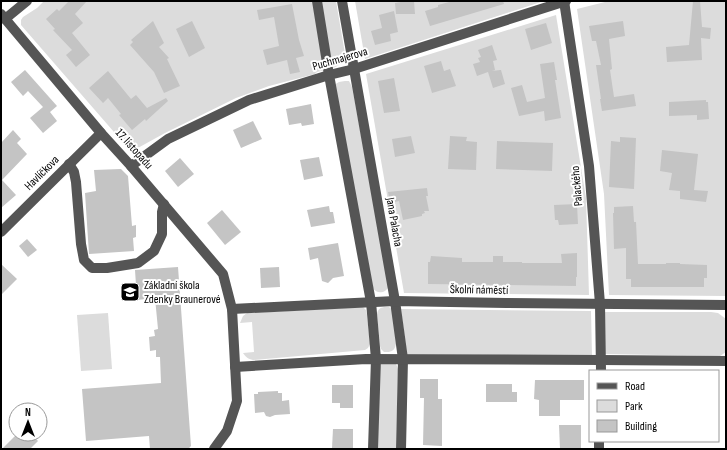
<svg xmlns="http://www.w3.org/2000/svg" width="727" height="450" font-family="'Sofia Sans Condensed',sans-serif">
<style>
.green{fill:#dcdcdc}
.building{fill:#c4c4c4}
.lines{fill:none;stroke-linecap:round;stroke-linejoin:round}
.minor{stroke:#555;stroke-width:10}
.labels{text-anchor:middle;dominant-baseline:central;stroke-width:4;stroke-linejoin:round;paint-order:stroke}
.street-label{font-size:12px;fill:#000;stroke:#fff}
.poi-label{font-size:12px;fill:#000;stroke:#fff;text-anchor:start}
</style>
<rect width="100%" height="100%" fill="#fff"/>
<!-- green -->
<g class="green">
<path d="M44,1H336L345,54C345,68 327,69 317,72L315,74L269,86L236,98L165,133L136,149H132L127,147L21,25V20L23,17L37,8Z"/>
<path d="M355,1H544L365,59Z"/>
<path d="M609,1H726V296L609,295L604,194L577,9Z"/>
<path d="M556,15L586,198L589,295L404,293L366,74Z"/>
<path d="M345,81H349L352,87L389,286C386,293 377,295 373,288L334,85L339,82Z"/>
<path d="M363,307L366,310L367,315L370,344L368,348L365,350L253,360C248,359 246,357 243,353L254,352L252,322L240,323L243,316L247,313Z"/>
<path d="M384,307H389L393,310L396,344C394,352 391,352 384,352L381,349L380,346L377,314C378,309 380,308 384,307Z"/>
<path d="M401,309L591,311L592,356L407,354Z"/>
<path d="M605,312H711L718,313L726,319V352L720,356H712L605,354Z"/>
<path d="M108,313L112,369L81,371L77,315Z"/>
<path d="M385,362C393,362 396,361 398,369L396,449H377L379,370L381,364Z"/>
</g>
<!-- building -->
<g class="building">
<path d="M69,1H87L75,14L83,23L72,33L90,55L76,67L66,55L72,50L53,30L55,29L46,19L57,9L59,11Z"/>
<path d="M407,1H414L415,14H396L395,3Z"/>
<path d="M453,1H503L504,4L430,26L425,11L438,7V5Z"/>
<path d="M693,1H700L702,27L711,28L710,39L701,38L702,60L667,62L666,47L689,45Z"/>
<path d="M292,4L299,40L304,56L296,58L300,72L290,74L287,60L267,65L263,50L279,46L274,17L259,20L257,10Z"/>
<path d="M394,11L398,32L390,34L391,41L375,45L371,31L382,28L379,15Z"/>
<path d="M153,21L164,43L159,47L169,58L167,59L180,86L164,93L154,72L130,45L133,42L131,40Z"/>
<path d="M192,21L205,48L189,57L176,29Z"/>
<path d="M623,21L625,36L609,39L612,69L610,70L614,97L634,94L636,106L602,111L600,99H601L596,65H601L596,41H592L589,26Z"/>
<path d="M546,23L552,43L531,50L525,29Z"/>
<path d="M492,45L497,60L493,61L495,70L492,71L500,70H501L505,84L493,88L488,72L477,76L473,64L480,62L478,58L481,57L478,50Z"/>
<path d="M441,61L444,71L450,69L456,86L432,93L424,66Z"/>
<path d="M554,62L557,80H555L561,118L545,121L544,111L519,116L511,88L522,85L527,102L545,98L540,64Z"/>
<path d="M25,70L57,106L50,112L57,121L43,133L30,118L43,107L28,91L23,96L11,82Z"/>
<path d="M108,71L131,99L136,95L147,108L166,98L168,101L146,121L145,119L132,130L119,115L121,114L108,98L103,103L89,88Z"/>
<path d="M394,78L400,111L384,113L378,81Z"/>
<path d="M706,100V102H708L709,119L697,120V115L669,116V102Z"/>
<path d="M311,104L314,124L302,126L301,123L289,125L286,109Z"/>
<path d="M253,121L262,139L241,148L233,130Z"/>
<path d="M13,130L21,139L17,143L27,154L2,180L16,195L1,208V143Z"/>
<path d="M411,136L415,153L395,157L392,139Z"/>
<path d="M450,136L467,137L466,141L477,142L476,170L448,169Z"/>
<path d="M620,137L636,138L634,189L609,187L611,141L620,142Z"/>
<path d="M497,141L553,143L552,171L496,169Z"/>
<path d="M662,150L698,154L694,190L708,191L706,202L680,199V191L669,190L672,173L660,171Z"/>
<path d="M319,157L323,176L304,180L300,160Z"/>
<path d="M180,158L194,174L178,187L165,171Z"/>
<path d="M121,169L128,176L132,226L136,225V237L133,238L134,251L89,254L85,193L96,191L94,170Z"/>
<path d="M427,188L428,196H426L429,211H424L425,213L422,214V216L403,220L399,201L390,203L388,192Z"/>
<path d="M577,204L578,224L559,225L558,220H555L554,205Z"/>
<path d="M329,206L330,212H333L335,223L311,227L307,210Z"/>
<path d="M633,206L634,222H636L638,264H666V263H680V264L707,265V278H704V287H631V279H626V248L614,249L613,213H614V207Z"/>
<path d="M222,210L241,232L225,245L207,223Z"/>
<path d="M27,239L37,250L28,257L19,246Z"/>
<path d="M338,243L344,276L333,278L328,283L322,281L318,258L310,260L308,248Z"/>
<path d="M577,253V277H576V286L428,284V262H430L431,256L462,258V262H493V256H503V262H522V263H562L561,254Z"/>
<path d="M1,264L17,279L1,295Z"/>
<path d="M178,267L191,446L188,449H150L149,436L86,441L82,389L161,383L160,357H156V350L150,351L149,337L155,336L154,330L158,329L155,298L137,300L135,270Z"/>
<path d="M279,267L280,287L261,288L260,268Z"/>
<path d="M420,379H438V399H442V446L423,445L424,398H420Z"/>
<path d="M535,380H584V400H560V416H539V400L534,399Z"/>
<path d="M486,384H512V392H517V402H486Z"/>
<path d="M332,385H353V408H340V403H332Z"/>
<path d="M278,391V393H282V401L289,400L290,414L275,415L270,417L266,416L264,412L255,413L254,394H258V392Z"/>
<path d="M559,425H581V449H560Z"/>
<path d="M333,429H353V449L332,448Z"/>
<path d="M17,434H31L38,441L30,449H2Z"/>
</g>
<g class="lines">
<!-- minor -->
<g class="minor">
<path d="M317,1L329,75L371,302L376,359L373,449"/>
<path d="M342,1L395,301L403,359L401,449"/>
<path d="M564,1L589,166L600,304L601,371"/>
<path d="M1,14L101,133L131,166L223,274L232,309L237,401L227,431L214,449"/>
<path d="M5,19L27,1"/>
<path d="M69,164L74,172L76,182L81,244L84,260L92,268H107L138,263L154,251L162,234V212L164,204"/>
<path d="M131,166L168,139L249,100L329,75L354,69L566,1"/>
<path d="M1,232L101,133"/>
<path d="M232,309L395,301L506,303L726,305"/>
<path d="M235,367L366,359L601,360L726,361"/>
<path d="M599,449V441"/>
</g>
</g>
<!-- icons -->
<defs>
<g id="school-square" transform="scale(1)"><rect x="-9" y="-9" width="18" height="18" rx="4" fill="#000" stroke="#fff"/><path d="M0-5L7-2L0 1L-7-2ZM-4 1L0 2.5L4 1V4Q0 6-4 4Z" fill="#fff"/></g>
</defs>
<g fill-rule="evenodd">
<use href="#school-square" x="130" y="292"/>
</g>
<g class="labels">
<!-- street labels -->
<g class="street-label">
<text transform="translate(340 59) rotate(-16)">Puchmajerova</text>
<text transform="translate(134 149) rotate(48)">17. listopadu</text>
<text transform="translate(42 173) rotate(-45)">Havlíčkova</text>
<text transform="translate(577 186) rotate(-95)">Palackého</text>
<text transform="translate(394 222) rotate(80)">Jana Palacha</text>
<text transform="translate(479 290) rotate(1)">Školní náměstí</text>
</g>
<!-- poi labels -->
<g class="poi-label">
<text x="144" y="285">Základní škola<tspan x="144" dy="14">Zdenky Braunerové</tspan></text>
</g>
</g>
<!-- border -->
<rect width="727" height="450" fill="none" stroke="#000000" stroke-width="4"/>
<!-- legend -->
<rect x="589" y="370" width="130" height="72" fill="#ffffff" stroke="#999999"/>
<rect x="597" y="383" width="20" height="6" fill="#555555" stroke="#999999"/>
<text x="625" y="390" font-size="12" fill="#000000">Road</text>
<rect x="597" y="400" width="20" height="12" fill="#dcdcdc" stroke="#999999"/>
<text x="625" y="410" font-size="12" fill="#000000">Park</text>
<rect x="597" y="420" width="20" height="12" fill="#c4c4c4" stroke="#999999"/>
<text x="625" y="430" font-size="12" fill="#000000">Building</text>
<!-- north arrow -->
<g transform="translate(28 422)"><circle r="19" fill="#ffffff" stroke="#999999"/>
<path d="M0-3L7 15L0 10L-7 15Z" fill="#000000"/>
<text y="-6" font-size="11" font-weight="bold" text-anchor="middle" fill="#000000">N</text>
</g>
</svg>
